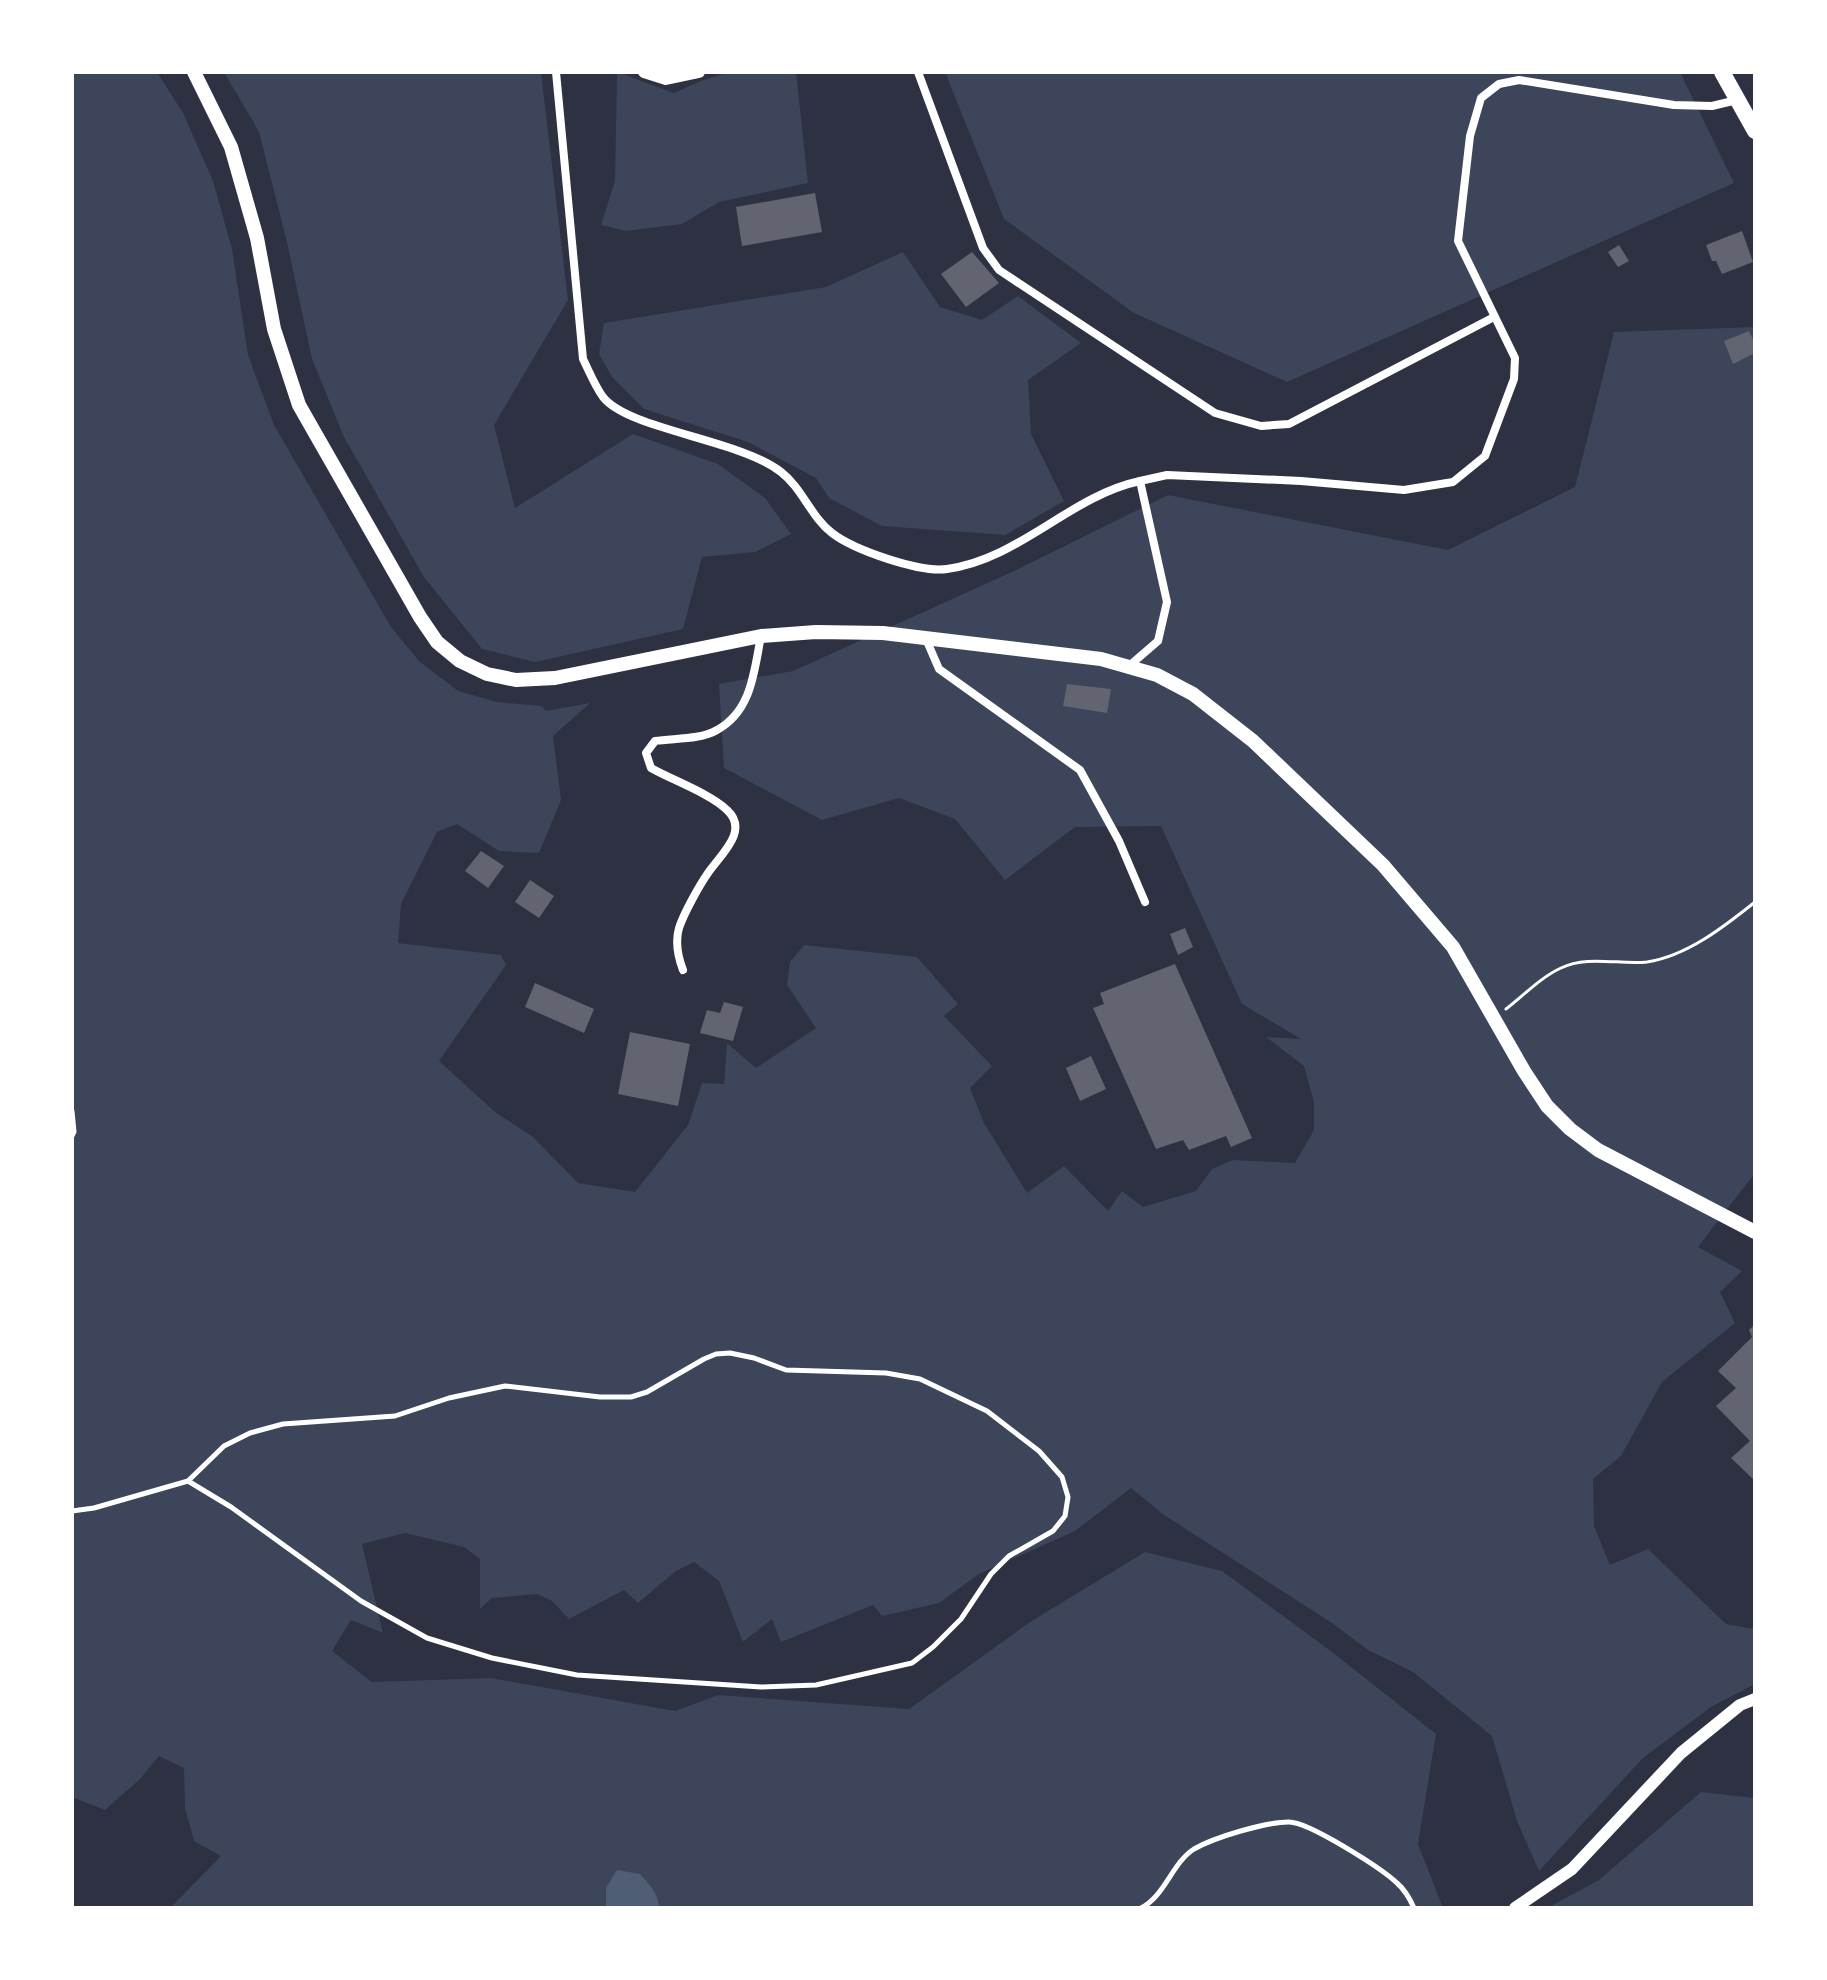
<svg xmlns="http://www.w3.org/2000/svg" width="1827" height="1980" font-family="'Noto Sans',sans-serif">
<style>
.green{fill:#3c4559}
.water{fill:#4f5d75}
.building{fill:#626471}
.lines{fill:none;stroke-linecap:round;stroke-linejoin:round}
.path{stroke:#fff;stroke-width:3}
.service{stroke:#fff;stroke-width:5}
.minor{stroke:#fff;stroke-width:8}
.tertiary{stroke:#fff;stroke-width:12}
.secondary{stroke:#fff;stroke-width:14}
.trunk{stroke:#fff;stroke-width:16}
</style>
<rect width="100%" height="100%" fill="#2d3142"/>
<!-- green -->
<g class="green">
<path d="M72,72H157L183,113L213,181L232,249L248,355L274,425L391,627L419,661L458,691L497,702L542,706L546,711L590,703L553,736L561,800L539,853L499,851L457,824L437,832L401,904L398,943L501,955L506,965L439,1061L495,1112L533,1137L578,1183L635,1192L688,1125L702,1083L724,1084L727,1043L756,1068L816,1028L787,985L790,962L804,945L917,957L958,1004L944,1016L992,1066L970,1088L984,1123L1027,1193L1064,1166L1108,1211L1122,1191L1143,1207L1196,1191L1212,1169L1233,1160L1295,1163L1314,1130V1102L1304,1066L1266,1037L1301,1039L1242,1004L1161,826L1075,827L1005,880L955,819L899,798L822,820L724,768L719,684L793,671L1014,571L1168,495L1448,550L1575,487L1614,332L1755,327V1173L1698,1247L1742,1271L1720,1292L1735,1323L1662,1382L1621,1456L1593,1479L1594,1526L1610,1565L1648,1549L1726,1624L1755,1629V1684L1711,1707L1643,1758L1539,1871L1517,1821L1492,1736L1413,1672L1368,1650L1332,1623L1164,1515L1131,1488L1075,1531L979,1574L939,1603L882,1616L873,1605L781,1642L772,1619L743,1642L719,1581L694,1562L676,1571L638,1603L624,1590L569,1619L552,1601L537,1594L492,1598L480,1609V1559L464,1547L405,1533L362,1544L383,1633L351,1620L332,1651L372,1682L491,1678L675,1711L718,1695L909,1709L1030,1622L1145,1552L1222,1571L1332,1652L1436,1734L1418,1844L1443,1908H170L221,1856L194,1841L185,1808L184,1768L159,1756L140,1779L105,1810L72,1797Z"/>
<path d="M224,72H541L568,300L494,425L515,508L633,434L718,464L765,498L791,534L755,552L702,557L683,629L535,662L482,649L424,577L344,437L312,359L286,238L259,132Z"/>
<path d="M617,72L674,93L703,80L730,72H796L808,183L719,202L682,224L626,231L601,225L615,181Z"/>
<path d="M945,72H1680L1734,183L1287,382L1134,313L1004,219Z"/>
<path d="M903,252L940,307L982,320L1018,296L1081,343L1028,380L1031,434L1064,501L1005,535L882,526L829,498L816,478L748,442L644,409L612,377L599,354L604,323L826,287Z"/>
<path d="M1701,1792L1755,1798V1908H1547L1599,1880Z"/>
</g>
<!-- water -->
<path class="water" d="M617,1870L640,1874C649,1884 659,1894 659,1908H606V1888Z"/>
<!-- building -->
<g class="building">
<path d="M815,193L822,232L742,246L736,207Z"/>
<path d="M1742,231L1753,262L1722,274L1716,261H1712L1706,245Z"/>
<path d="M1619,245L1629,261L1618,267L1608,252Z"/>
<path d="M972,252L999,283L966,307L941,274Z"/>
<path d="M1749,331L1755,344V353L1733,364L1724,341Z"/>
<path d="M1067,684L1111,689L1107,713L1063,706Z"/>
<path d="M481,851L504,866L488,888L465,871Z"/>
<path d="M530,880L554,896L539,918L515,902Z"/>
<path d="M1185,928L1193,947L1178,955L1170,934Z"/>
<path d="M1175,964L1252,1138L1231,1147L1226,1136L1189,1150L1183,1140L1156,1149L1093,1008L1104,1004L1100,993Z"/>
<path d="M535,983L594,1009L584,1033L525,1007Z"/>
<path d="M724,1002L743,1007L733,1041L700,1033L707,1010L720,1013Z"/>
<path d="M630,1032L690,1044L678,1106L618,1094Z"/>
<path d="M1091,1056L1106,1089L1080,1101L1066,1068Z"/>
<path d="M1755,1324V1481L1731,1458L1750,1441L1716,1406L1736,1388L1718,1371L1752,1337L1749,1330Z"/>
</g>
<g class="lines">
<!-- path -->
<path class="path" d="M1506,1009C1523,996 1541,977 1561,968C1587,955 1620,965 1647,962C1687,956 1725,926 1755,902"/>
<!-- service -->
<g class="service">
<path d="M72,1111L74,1132L72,1136"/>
<path d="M72,1511L94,1508L188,1481L224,1446L250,1433L283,1424L395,1416L449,1398L505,1386L600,1397H631L647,1392L704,1359L716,1354L730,1353L754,1358L786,1370L886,1373L920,1379L987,1411L1039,1451L1062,1477L1068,1497L1065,1516L1053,1531L1009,1556L991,1574L961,1619L933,1647L912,1663L816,1685L761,1687L577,1675L492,1658L427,1638L361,1601L231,1507L188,1481"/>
<path d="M1141,1908C1165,1896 1172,1863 1194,1849C1215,1837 1266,1822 1289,1822C1309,1822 1381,1868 1397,1883C1404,1889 1410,1899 1414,1908"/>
</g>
<!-- minor -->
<g class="minor">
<path d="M556,72L583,359C589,371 595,386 603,397C629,430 739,439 781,472C802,488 811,517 832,533C854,550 920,573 947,569C1020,559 1070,496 1140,481"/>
<path d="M918,72L983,248L999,270L1215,413L1261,426L1289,424L1494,317"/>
<path d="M926,639L939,669L1080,770L1119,841L1145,902"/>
<path d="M1129,666L1158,641L1167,602L1140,481L1167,475L1301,481L1404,490L1453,482L1485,456L1514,379L1515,358L1458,241L1470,136L1481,98L1499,84L1519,80L1674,105L1712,106L1737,100"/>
<path d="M683,970C678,957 675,942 679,928C684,913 699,886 708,873C720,855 750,831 727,810C711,794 672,780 651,768L646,753L655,741C674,738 700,740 717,730C752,711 754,671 761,636"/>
</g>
<!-- tertiary -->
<g class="tertiary">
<path d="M644,72L666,79L699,72"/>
<path d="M1515,1908L1572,1869L1681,1753L1740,1705L1755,1699"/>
</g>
<!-- secondary -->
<path class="secondary" d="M194,72L231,147L257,238L274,329L299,405L420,617L437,642L460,661L487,674L516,680L555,678L761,636L816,632L883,633L1101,659L1157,675L1193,694L1253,741L1383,865L1453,947L1524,1071L1547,1106L1570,1129L1598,1150L1755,1232"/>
<!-- trunk -->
<path class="trunk" d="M1722,72L1755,131"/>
</g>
<!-- border -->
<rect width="1827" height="1980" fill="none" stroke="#ffffff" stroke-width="148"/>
</svg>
